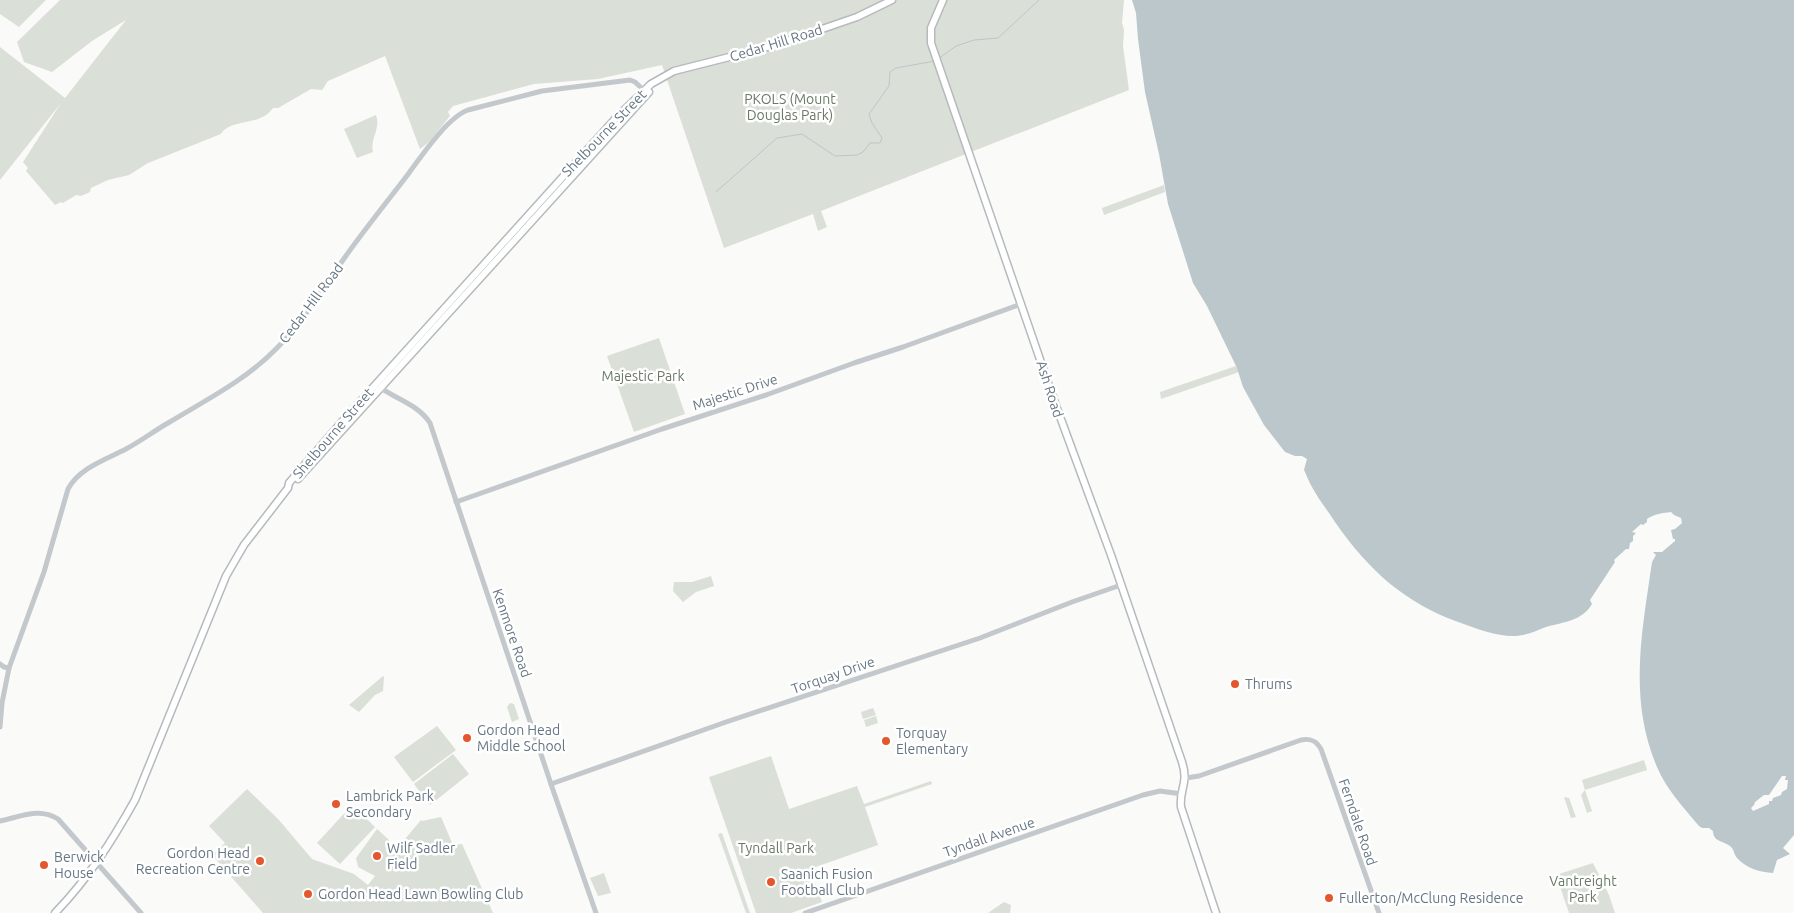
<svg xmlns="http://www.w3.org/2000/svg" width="1794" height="913" font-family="Ubuntu,sans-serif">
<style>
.green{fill:#dadfd7}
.water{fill:#bbc7cb;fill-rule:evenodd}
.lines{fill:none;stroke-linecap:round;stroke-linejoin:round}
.stream{stroke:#bbc7cb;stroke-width:1}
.major-casing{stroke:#b5babe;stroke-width:9}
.minor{stroke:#c3c8cc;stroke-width:5}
.major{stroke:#fff;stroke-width:6}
.poi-dot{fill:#e4572e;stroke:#fff;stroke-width:2}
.labels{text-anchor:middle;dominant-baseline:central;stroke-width:5;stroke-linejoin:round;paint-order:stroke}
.street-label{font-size:14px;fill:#657683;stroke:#fff}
.park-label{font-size:14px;fill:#687a64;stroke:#fff}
.poi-label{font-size:14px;fill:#657683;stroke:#fff;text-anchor:start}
</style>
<rect width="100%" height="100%" fill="#fafaf8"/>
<!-- green -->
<g class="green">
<path d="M0,0H46L19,27L0,14Z"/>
<path d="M60,0H1124L1122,23L1124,30L1123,46L1129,90L821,211L827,227L818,231L813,214L724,248L662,65L598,79L534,84L453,106L448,112L450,116L429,142L420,149L385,56L328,81L322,90L311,89L278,108H273C260,127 231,118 221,134L148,163L129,175L108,180L91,188L90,192L81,196L76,195L63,203L61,202L55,205L26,171L28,168L23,162L61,103L0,180V47L65,98L126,20L92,41L52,72L24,62L17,42Z"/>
<path d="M376,115C381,130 370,137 373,152L357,158L344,129Z"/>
<path d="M1164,185L1165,192L1104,215L1102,208Z"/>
<path d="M659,338L685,414L634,432L607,356Z"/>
<path d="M1236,366L1239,372L1161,399L1160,392Z"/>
<path d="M711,576L714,586L696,592L683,602L673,591L674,582H692Z"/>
<path d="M383,676L384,677L383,691L375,695L359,712L349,705Z"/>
<path d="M510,703L514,704L519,719L512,722L507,707Z"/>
<path d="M873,708L876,715L863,719L861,712Z"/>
<path d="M876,716L878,723L866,727L864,720Z"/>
<path d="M437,726L456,750L413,782L394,757Z"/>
<path d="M453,754L469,774L430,805L414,784Z"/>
<path d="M771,756L789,809L857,786L864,804L931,781L932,784L865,807L878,845L810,869L822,902L791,913H756L709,777Z"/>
<path d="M1644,760L1647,770L1585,790L1592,811L1587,813L1581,795L1585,790L1582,780Z"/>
<path d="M247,789L279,820L312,859L354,874L368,885L375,876L358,867L356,858L377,829L388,839L395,851L421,820L422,821L441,817L453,845L462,844L493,913H263L212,855L225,843L209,826Z"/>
<path d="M1564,797L1569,798L1576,817L1571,818Z"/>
<path d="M352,805L375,827L340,864L317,843Z"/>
<path d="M722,833L750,913H746L718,834Z"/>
<path d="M1593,863L1609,895L1615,913H1569L1556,875Z"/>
<path d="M604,873L611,893L598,896L590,878Z"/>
<path d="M1004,902L1011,905L1010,913H988Z"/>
</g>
<!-- water -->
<path class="water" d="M1132,0H1794V835L1783,848L1790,854L1777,860L1773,873C1760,872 1747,869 1737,858C1735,856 1734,851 1732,848C1725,840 1713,843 1713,831L1709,828H1702L1699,826C1684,808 1666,789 1657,767C1628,699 1642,632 1652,562L1656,555L1653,552H1662L1675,541V539H1673L1671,530L1675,529L1682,523L1681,518L1674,515L1671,512C1663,513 1654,514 1647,519V522L1643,525L1641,524L1632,532L1636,533L1633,536V541L1630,543L1629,549H1626L1614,560L1615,562L1590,600L1592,604C1582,621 1564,622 1546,627C1536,631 1525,636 1513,636C1496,636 1477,629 1461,623C1406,604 1368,570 1335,522C1328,511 1319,500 1312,487C1309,482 1307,476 1304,470L1307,459L1302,456H1295L1285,452L1264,425L1243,387L1237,368L1207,306L1193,283L1168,204L1159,154L1145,92L1138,39L1136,13ZM1782,776H1786L1785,780H1788L1787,789L1782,792L1781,795L1773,798L1772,801H1769V804L1753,811L1751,808L1754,805L1755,802L1764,795H1769Z"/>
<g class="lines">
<!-- stream -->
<g class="stream">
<path d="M938,59L956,46L974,40L998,38L1039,0"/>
<path d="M716,192L777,138L802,134L835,156L857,155L863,152L870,143H880L882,138L872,123L869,114L889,86L890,72L896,68L935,61"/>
</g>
<!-- major casing -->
<g class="major-casing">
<g id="major">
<path d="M943,0L931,28V43L1055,403L1111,555L1182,762C1189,783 1179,789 1181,807L1216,913"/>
<path d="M298,479L649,92"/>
<path d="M55,913C88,879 112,841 135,800L226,576L244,545L288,488L289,483L340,424L615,119L651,84L674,71L761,49L796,38L857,17L892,0"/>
</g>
</g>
<!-- minor -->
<g class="minor">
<path d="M378,386C395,399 418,404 430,423L553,790L596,913"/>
<path d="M456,502L662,429L766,395L854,363L903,347L1021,304"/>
<path d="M0,664L4,667L9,668"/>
<path d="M0,727L2,703L9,668L44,572L68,489C79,468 107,459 126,449C141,441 154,431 168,423C206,400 246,380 277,348C303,322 322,290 343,260C364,230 387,202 409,173C422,155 448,117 468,110L542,91L630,80L635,82L647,93"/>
<path d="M1186,778L1199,776L1301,740C1310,738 1316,740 1321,749L1379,913"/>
<path d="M551,784L726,722L980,638L1072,602L1121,585"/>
<path d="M0,821C20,817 39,807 58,819L141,913"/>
<path d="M805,913L1143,795L1160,791L1182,794"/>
</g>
<!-- major -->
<use href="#major" class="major"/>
</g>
<!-- markers -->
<g class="poi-dot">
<circle cx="1235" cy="684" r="5"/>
<circle cx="467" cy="738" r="5"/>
<circle cx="886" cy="741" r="5"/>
<circle cx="336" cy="804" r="5"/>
<circle cx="377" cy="856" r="5"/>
<circle cx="260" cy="861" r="5"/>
<circle cx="44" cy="865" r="5"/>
<circle cx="771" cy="882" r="5"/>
<circle cx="308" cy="894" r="5"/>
<circle cx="1329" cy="898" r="5"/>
</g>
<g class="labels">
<!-- street labels -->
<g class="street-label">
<text transform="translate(776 43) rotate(-17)">Cedar Hill Road</text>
<text transform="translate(604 133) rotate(-46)">Shelbourne Street</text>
<text transform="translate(311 303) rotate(-53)">Cedar Hill Road</text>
<text transform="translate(1050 389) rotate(72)">Ash Road</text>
<text transform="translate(735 392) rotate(-18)">Majestic Drive</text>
<text transform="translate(333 433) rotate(-49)">Shelbourne Street</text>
<text transform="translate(512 633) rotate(71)">Kenmore Road</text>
<text transform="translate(833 675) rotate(-19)">Torquay Drive</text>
<text transform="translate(1358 822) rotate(71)">Ferndale Road</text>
<text transform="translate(989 837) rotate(-19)">Tyndall Avenue</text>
</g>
<!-- park labels -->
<g class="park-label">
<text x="790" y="99">PKOLS (Mount<tspan x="790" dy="16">Douglas Park)</tspan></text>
<text x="643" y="376">Majestic Park</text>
<text x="776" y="848">Tyndall Park</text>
<text x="1583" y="881">Vantreight<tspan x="1583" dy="16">Park</tspan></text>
</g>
<!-- poi labels -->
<g class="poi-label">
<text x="1245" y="684">Thrums</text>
<text x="477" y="730">Gordon Head<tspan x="477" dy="16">Middle School</tspan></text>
<text x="896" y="733">Torquay<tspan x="896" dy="16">Elementary</tspan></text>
<text x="346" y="796">Lambrick Park<tspan x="346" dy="16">Secondary</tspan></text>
<text x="387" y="848">Wilf Sadler<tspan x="387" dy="16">Field</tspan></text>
<text x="250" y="853" text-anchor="end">Gordon Head<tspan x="250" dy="16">Recreation Centre</tspan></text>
<text x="54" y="857">Berwick<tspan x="54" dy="16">House</tspan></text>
<text x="781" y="874">Saanich Fusion<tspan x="781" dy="16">Football Club</tspan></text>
<text x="318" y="894">Gordon Head Lawn Bowling Club</text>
<text x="1339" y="898">Fullerton/McClung Residence</text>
</g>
</g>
</svg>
